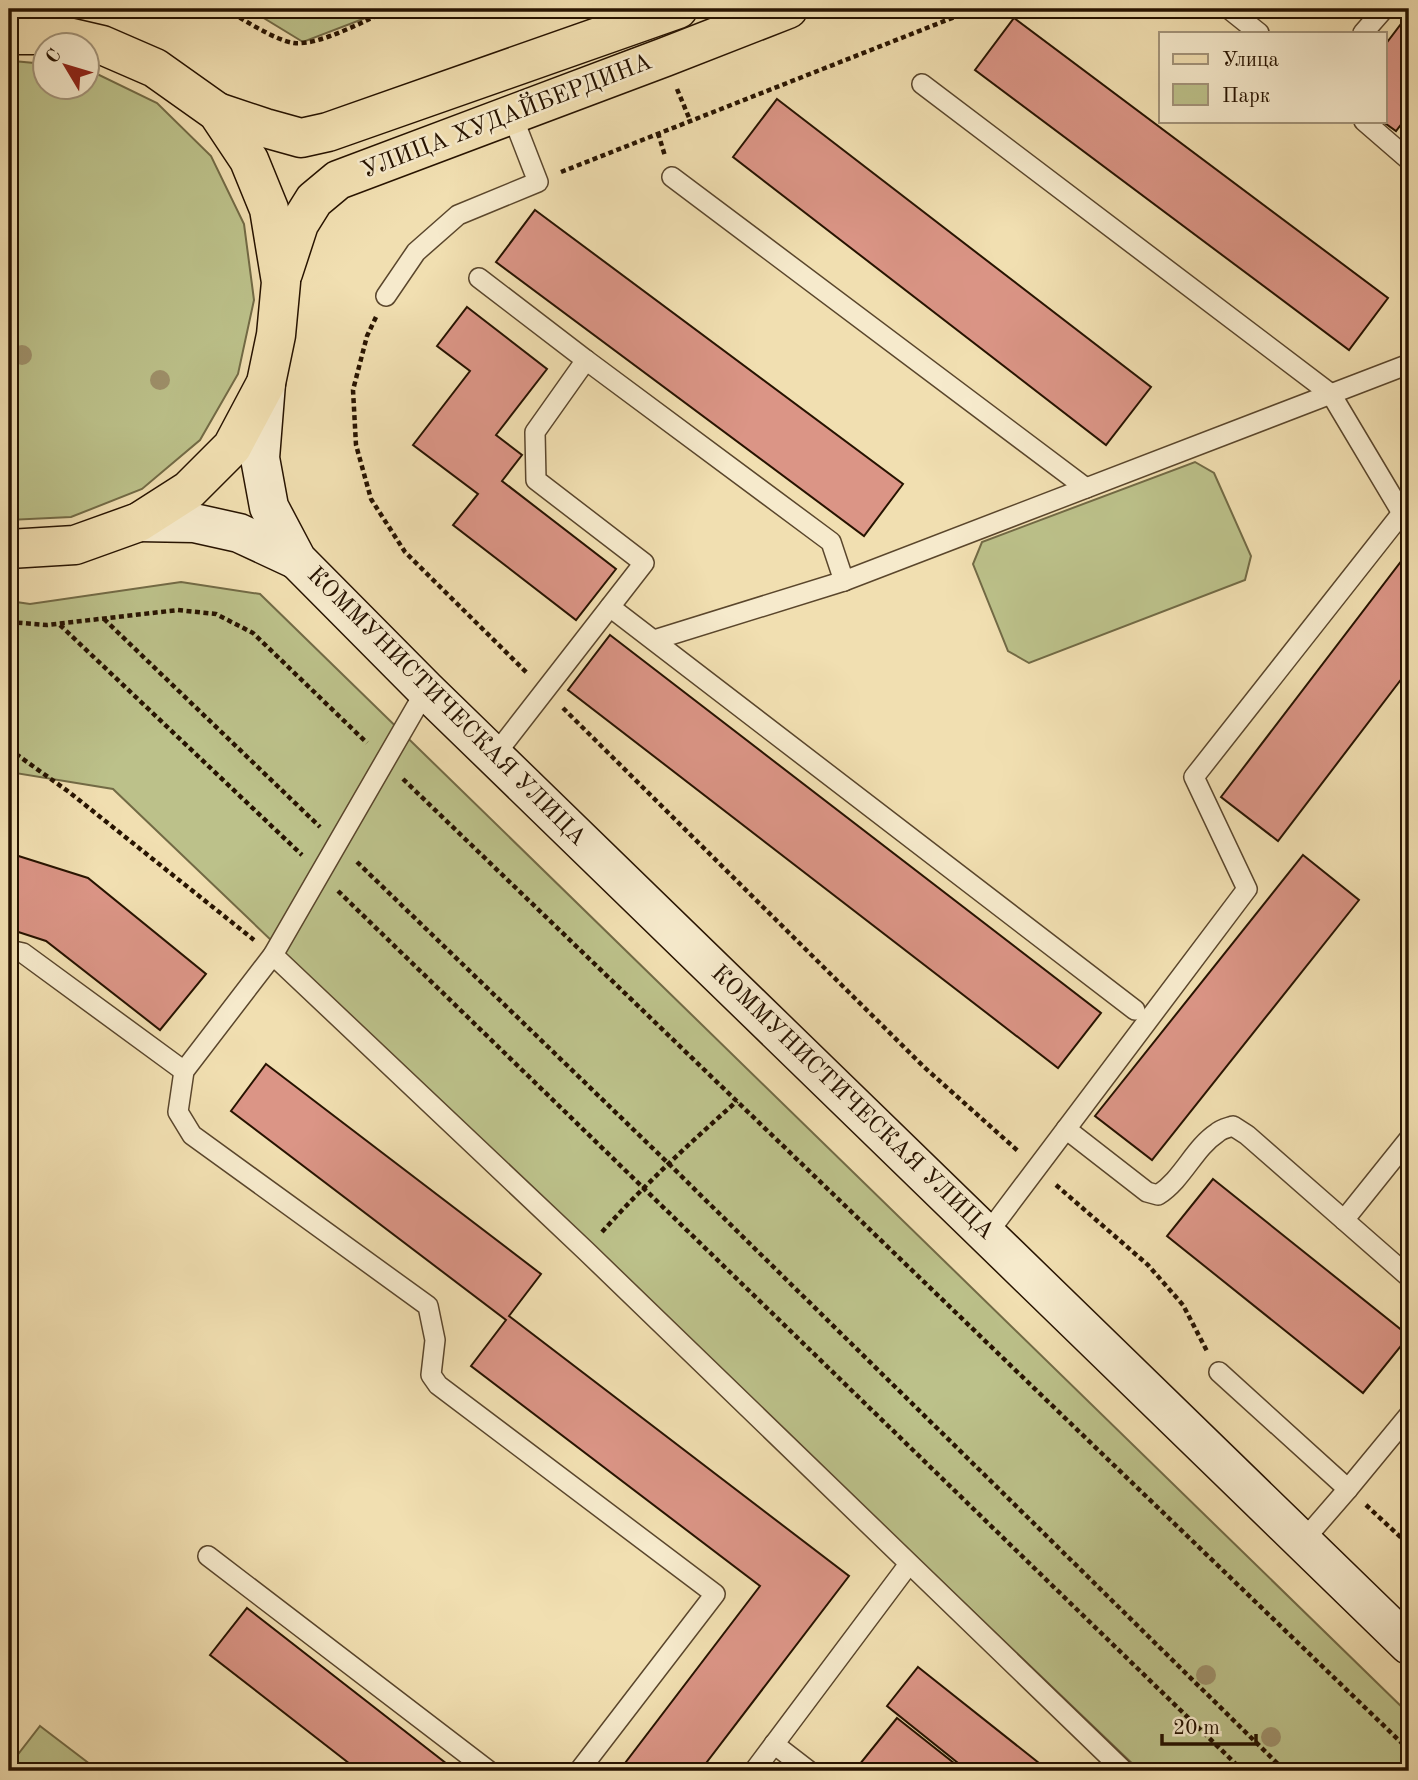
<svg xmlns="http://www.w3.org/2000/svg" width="1418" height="1780" font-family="'Old Standard TT',serif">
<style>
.green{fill:#bcc18a;stroke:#726a45;stroke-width:2}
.building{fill:#db9586;stroke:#271300;stroke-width:2}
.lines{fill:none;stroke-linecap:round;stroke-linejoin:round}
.service-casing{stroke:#5a462c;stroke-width:22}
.secondary-casing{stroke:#271300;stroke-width:41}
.primary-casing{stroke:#271300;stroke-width:41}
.path{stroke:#271300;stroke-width:4.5;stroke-dasharray:5 3.5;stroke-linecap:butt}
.service{stroke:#f6eacc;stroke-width:19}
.secondary{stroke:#f6eacc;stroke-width:38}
.primary{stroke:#f1dfb1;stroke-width:38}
.tree{fill:#9e906a}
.labels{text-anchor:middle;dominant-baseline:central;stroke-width:5;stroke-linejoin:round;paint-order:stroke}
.street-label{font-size:24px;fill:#271300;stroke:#f6eacc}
</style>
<rect width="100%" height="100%" fill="#f1dfb1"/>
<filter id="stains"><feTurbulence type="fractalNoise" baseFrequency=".00286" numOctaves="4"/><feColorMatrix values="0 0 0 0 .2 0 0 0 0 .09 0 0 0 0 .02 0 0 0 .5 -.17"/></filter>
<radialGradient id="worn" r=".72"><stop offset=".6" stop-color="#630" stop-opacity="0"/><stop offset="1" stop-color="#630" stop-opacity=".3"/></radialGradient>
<!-- green -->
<g class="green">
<path d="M249,9H389L303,42Z"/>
<path d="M13,61L45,64L46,88H88V70H89L157,103L211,156L244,224L254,300L238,374L200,440L142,489L71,517L9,520V62Z"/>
<path d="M1195,462L1214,473L1251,556L1245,580L1029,663L1008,651L973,564L982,542Z"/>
<path d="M181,582L260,594L1409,1714V1771H1140L113,789L9,772V601L30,604Z"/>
<path d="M40,1726L99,1771H9V1766Z"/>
</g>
<!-- building -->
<g class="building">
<path d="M1014,18L1388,298L1349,350L975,70Z"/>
<path d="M1404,20L1409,24V114L1396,131L1382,121H1385V45Z"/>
<path d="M777,99L1151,387L1106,445L733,157Z"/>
<path d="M535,210L903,484L864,536L496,262Z"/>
<path d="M467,307L547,369L496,435L522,455L502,481L616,569L576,620L453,525L478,494L413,445L470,371L437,346Z"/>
<path d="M1409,551V669L1278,841L1221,797Z"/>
<path d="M610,635L1101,1013L1058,1068L568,690Z"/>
<path d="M9,853L88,878L206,974L160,1030L46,941L9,929Z"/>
<path d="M1303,855L1359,900L1152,1160L1095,1116Z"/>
<path d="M266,1064L541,1274L509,1316L849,1576L700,1771H619L760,1586L471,1366L506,1320L231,1111Z"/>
<path d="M1213,1179L1409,1336L1363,1393L1167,1236Z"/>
<path d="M247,1608L456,1771H359L210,1655Z"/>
<path d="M918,1667L1049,1771H968L887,1706Z"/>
<path d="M897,1718L964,1771L855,1770Z"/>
</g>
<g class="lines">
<!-- service casing -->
<g class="service-casing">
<g id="service">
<path d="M1229,9L1259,33"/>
<path d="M1363,33L1384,9"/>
<path d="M922,84L1331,394L1402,513"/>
<path d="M1364,121L1409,160"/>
<path d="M672,177L1086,488"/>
<path d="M479,278L586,360L535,432L536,480L644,563L494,756"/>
<path d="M386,296L416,252L458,215L538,182L512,115"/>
<path d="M586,360L831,542L844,581"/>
<path d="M610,607L1135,1010"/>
<path d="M654,640L844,581L1409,364"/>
<path d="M426,690L273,955L184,1071L178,1112L192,1135L428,1306L435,1340L431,1375L438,1385L715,1594L579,1771"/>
<path d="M9,950L23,953L184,1071"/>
<path d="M273,955L586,1251L1124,1771"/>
<path d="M1066,1129L1147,1192L1158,1195C1183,1179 1194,1148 1217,1133C1221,1129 1227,1128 1233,1126L1247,1135L1344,1220"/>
<path d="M1409,1139L1344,1220L1409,1277"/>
<path d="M987,1234L1247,889L1194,777L1402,513L1409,514"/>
<path d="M1219,1372L1348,1489"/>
<path d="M1302,1542L1348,1489L1409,1415"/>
<path d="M208,1556L489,1771"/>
<path d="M774,1744L809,1771"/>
<path d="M754,1771L909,1564"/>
</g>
</g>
<!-- secondary casing -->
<g class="secondary-casing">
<g id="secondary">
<path d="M266,383L260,458L269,507L297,560L426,690L1409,1645"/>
<path d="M139,522L194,523L239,533L297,560"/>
</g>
</g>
<!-- primary casing -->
<g class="primary-casing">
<g id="primary">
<path d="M9,35H59L102,45L155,68L217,112L249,160L269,209L281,282L276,335L266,383L232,447L189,490L139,522L75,545L9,549"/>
<path d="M217,112L265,128L301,138L328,132L678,9"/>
<path d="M283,273L299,224L314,200L338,180L665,57L788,9"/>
</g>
</g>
<!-- path -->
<g class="path">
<path d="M225,9C241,18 276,41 294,43C320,46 367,19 392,9"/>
<path d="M677,89L690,120"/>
<path d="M658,133L665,156"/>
<path d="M561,172L975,9"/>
<path d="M376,317L367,336L353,390L356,445L371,499L405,552L527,673"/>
<path d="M104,619L320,827"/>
<path d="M9,622L47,625L178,610L216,614L253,633L367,743"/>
<path d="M60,625L302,855"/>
<path d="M563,708L924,1067L1018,1151"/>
<path d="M9,749L69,792L254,940"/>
<path d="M403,779L1409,1750"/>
<path d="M357,862L669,1164L1285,1771"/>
<path d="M338,891L1243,1771"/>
<path d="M1056,1185L1148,1265L1183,1305L1208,1353"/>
<path d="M602,1232C644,1185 690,1143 737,1101"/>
<path d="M1366,1505L1409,1545"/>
</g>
<!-- service -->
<use href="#service" class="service"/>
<!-- secondary -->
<use href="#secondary" class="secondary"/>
<!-- primary -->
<use href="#primary" class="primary"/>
</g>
<!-- trees -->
<g class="tree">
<circle cx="22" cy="355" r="10"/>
<circle cx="160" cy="380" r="10"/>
<circle cx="1206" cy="1675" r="10"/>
<circle cx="1271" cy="1737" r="10"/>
</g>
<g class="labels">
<!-- street labels -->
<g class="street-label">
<text transform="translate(507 117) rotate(-21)">УЛИЦА ХУДАЙБЕРДИНА</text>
<text transform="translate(446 707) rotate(45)">КОММУНИСТИЧЕСКАЯ УЛИЦА</text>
<text transform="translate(852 1103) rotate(44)">КОММУНИСТИЧЕСКАЯ УЛИЦА</text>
</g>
</g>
<!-- margin -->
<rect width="1418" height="1780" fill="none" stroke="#f1dfb1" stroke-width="35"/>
<rect x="10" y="10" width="1397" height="1759" fill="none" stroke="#271300" stroke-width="3.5"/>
<rect x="18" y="18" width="1383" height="1745" fill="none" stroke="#271300" stroke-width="2"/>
<!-- legend -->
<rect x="1159" y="32" width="228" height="91" fill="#f6eacc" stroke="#a3947a" stroke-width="2"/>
<rect x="1173" y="54" width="35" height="10" fill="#f1dfb1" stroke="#a3947a" stroke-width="2"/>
<text x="1222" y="66" font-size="21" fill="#271300">Улица</text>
<rect x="1173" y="84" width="35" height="21" fill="#bcc18a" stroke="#a3947a" stroke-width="2"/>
<text x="1222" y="102" font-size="21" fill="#271300">Парк</text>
<!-- north arrow -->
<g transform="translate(66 66) rotate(308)"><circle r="33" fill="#f6eacc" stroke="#a3947a" stroke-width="2"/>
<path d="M0-5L12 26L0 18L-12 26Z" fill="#8f2418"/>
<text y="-10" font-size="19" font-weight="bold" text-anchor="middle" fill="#271300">С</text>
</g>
<!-- scale -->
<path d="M1162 1734v10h94v-10" fill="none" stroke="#271300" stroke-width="3.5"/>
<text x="1173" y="1734" font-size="21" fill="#271300" stroke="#f6eacc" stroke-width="5" paint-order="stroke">20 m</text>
<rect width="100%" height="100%" filter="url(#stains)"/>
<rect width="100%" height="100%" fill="url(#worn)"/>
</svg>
